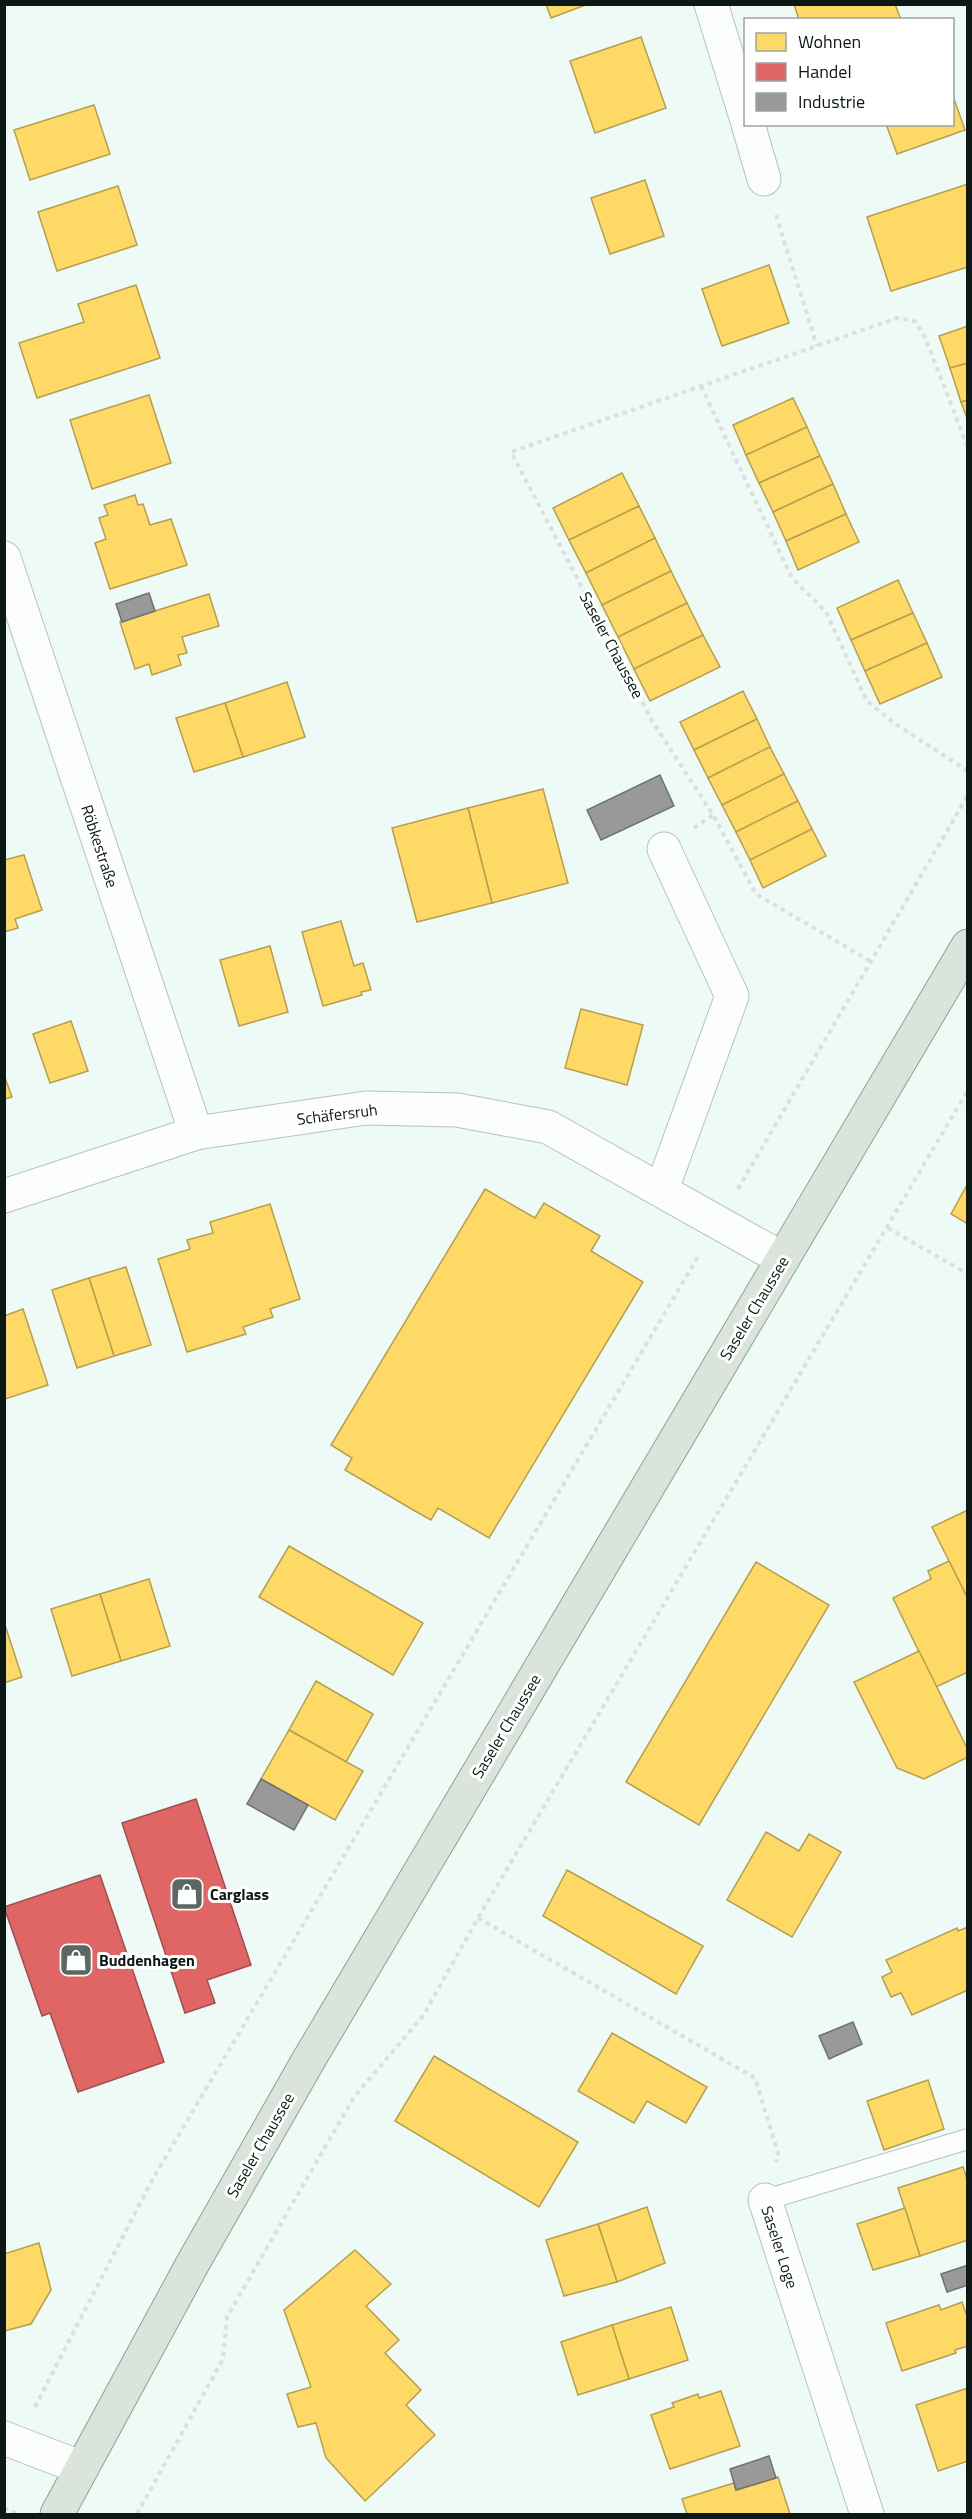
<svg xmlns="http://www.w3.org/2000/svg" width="972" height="2519" font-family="'Titillium Web',sans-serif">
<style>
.homes{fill:#ffd966;stroke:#b69f4d;stroke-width:1.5}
.shops{fill:#e06666;stroke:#a04f4d;stroke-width:1.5}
.industry{fill:#999;stroke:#6e7271;stroke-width:1.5}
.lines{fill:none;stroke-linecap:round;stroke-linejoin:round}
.lane-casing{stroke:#b5c2bd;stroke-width:22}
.street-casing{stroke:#b5c2bd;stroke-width:35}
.primary-casing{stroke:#8ea191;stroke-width:35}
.path{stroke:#dbdfde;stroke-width:4;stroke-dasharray:4.5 4.5;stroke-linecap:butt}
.lane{stroke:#fcfefe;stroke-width:20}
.street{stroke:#fcfefe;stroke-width:33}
.primary{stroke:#dbe4db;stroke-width:33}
.labels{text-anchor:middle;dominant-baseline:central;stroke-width:6;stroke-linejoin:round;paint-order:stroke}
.street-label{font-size:16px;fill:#0b1814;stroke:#fff}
.poi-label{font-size:16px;font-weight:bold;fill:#0b1814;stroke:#fff;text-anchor:start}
</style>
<rect width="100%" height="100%" fill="#edfaf6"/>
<!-- homes -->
<g class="homes">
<path d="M546,4H588L551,18Z"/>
<path d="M794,4H895L901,20H799Z"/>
<path d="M641,37L666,108L595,133L570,61Z"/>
<path d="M952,93L965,130L897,154L886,124H952Z"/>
<path d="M94,105L110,154L30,180L14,130Z"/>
<path d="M645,180L664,236L610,254L591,198Z"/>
<path d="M968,184V267L891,291L867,217Z"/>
<path d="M118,186L137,245L57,271L38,212Z"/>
<path d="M769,265L789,323L722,346L702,289Z"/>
<path d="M136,285L160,358L37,398L19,343L84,322L78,304Z"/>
<path d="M968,326V363L950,368L939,336Z"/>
<path d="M968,363V400L961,402L950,368Z"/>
<path d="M149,395L171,463L92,489L70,420Z"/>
<path d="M793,398L807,427L746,455L733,425Z"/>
<path d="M968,400V421L961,402Z"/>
<path d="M807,427L820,456L759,483L746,455Z"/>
<path d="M820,456L833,484L773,512L759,483Z"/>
<path d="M622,473L639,506L569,540L553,508Z"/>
<path d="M833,484L846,514L786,541L773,512Z"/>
<path d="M135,495L138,505L143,504L150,525L171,519L187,565L110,589L95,543L106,539L99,518L108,515L104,505Z"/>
<path d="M639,506L655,538L586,573L569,540Z"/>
<path d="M846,514L859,542L798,570L786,541Z"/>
<path d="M655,538L671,571L602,605L586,573Z"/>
<path d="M671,571L687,603L618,637L602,605Z"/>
<path d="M898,580L913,613L851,640L837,608Z"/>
<path d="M209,594L219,626L182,637L187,653L178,655L181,665L152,675L149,664L135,669L120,622Z"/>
<path d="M687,603L703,635L634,669L618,637Z"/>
<path d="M913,613L927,643L865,671L851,640Z"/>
<path d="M703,635L720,667L650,701L634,669Z"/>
<path d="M927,643L942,677L880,704L865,671Z"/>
<path d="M287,682L305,737L243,757L225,703Z"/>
<path d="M743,691L757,719L694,750L680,722Z"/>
<path d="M225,703L243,757L194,772L176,718Z"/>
<path d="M757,719L770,747L708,778L694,750Z"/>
<path d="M770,747L784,774L722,805L708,778Z"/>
<path d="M784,774L798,801L736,832L722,805Z"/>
<path d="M543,789L568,883L492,903L468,808Z"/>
<path d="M798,801L812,829L750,860L736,832Z"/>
<path d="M468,808L492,903L417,922L392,828Z"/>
<path d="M812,829L826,856L763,888L750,860Z"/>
<path d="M24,855L42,910L15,919L18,928L4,932V860Z"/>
<path d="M341,921L354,966L363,963L371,990L361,992L362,995L323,1006L302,932Z"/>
<path d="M270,946L288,1012L239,1026L220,960Z"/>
<path d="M581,1009L643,1025L627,1085L565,1068Z"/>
<path d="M71,1021L88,1071L50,1083L33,1034Z"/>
<path d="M4,1075L12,1097L4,1099Z"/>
<path d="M968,1183V1224L951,1214Z"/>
<path d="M485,1189L535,1218L544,1203L600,1236L591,1251L643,1282L489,1538L438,1508L431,1520L415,1511L345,1470L352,1458L331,1445Z"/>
<path d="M270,1204L300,1299L270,1309L273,1317L243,1327L246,1334L187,1352L158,1259L190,1249L187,1240L213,1233L210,1222Z"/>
<path d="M126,1267L151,1345L114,1356L89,1278Z"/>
<path d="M89,1278L114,1356L77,1368L52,1290Z"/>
<path d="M23,1309L48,1385L5,1399L4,1316Z"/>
<path d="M968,1510V1599L932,1527Z"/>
<path d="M289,1546L423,1623L393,1675L259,1597Z"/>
<path d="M949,1561L968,1599V1672L936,1687L893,1598L931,1579L928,1571Z"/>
<path d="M756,1562L829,1605L699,1825L626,1782Z"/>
<path d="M149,1579L170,1646L121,1661L100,1594Z"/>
<path d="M100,1594L121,1661L72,1676L51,1609Z"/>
<path d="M4,1622L22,1677L4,1683Z"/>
<path d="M919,1651L968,1750V1757L924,1779L897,1768L854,1682Z"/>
<path d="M316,1681L373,1714L346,1762L289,1730Z"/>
<path d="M289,1730L363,1771L335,1820L261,1779Z"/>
<path d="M766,1832L799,1851L809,1834L841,1852L792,1937L727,1900Z"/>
<path d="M567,1870L703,1946L676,1994L543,1916Z"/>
<path d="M968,1927V1990L912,2015L901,1993L891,1997L882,1977L892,1972L886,1960L957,1928L958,1931Z"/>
<path d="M612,2033L707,2087L686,2123L647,2101L634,2123L578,2091Z"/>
<path d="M434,2056L578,2142L539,2207L395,2121Z"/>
<path d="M928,2080L944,2129L884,2150L867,2101Z"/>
<path d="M963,2167L968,2182V2240L920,2256L898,2188Z"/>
<path d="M647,2207L665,2263L617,2282L598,2224Z"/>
<path d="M905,2208L920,2256L873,2270L857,2224Z"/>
<path d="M598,2224L617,2282L564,2296L546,2240Z"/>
<path d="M39,2243L51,2290L31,2324L4,2331V2254Z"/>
<path d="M355,2250L391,2284L366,2306L399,2340L385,2353L421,2390L406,2405L435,2435L365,2501L326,2458L316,2423L298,2427L287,2394L311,2387L284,2310Z"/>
<path d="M962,2302L968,2319V2346L955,2350L956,2353L902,2371L886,2323L939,2305L941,2310Z"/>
<path d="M671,2307L688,2360L629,2379L612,2325Z"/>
<path d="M612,2325L629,2379L578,2395L561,2342Z"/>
<path d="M968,2388V2461L938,2471L916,2405Z"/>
<path d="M721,2391L740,2446L670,2469L651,2415L674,2407L672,2403L698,2394L699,2398Z"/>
<path d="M778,2477L790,2514H687L682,2499L734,2483L736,2490Z"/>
</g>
<!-- shops -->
<g class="shops">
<path d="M196,1799L251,1965L207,1980L215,2003L185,2013L122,1823Z"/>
<path d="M100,1875L164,2062L78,2092L50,2013L42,2016L4,1907Z"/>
</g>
<!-- industry -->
<g class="industry">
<path d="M149,593L155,611L122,622L116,604Z"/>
<path d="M660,775L674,806L601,840L587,810Z"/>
<path d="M261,1779L308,1805L294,1830L247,1804Z"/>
<path d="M853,2022L862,2044L829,2059L819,2036Z"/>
<path d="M968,2265V2285L947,2292L941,2274Z"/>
<path d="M769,2456L776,2478L736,2490L730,2469Z"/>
</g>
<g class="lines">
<!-- lane casing -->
<g class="lane-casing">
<path id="lane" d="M765,2200L968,2139"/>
</g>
<!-- street casing -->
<g class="street-casing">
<g id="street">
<path d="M711,4L746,117"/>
<path d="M748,124L764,179"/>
<path d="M4,558L196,1133"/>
<path d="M662,1189L732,996L664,849"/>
<path d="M4,1196L196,1133L366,1108L457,1110L548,1127L783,1259"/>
<path d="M765,2200L867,2514"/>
<path d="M4,2438L82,2468"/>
</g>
</g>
<!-- primary casing -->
<g class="primary-casing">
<path id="primary" d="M57,2514L193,2263L308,2061L968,946"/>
</g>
<!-- path -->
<g class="path">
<path d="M776,215L817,346"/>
<path d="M701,386L792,578L826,612L867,701L894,723L968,771"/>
<path d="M694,828L713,815"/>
<path d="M870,961L756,894L713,815L651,719L511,452L897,318L915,321L925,337L968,448"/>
<path d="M738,1189L968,795"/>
<path d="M888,1228L968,1274"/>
<path d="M478,1918L755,2078L778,2153L776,2162"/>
<path d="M35,2407L151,2182L699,1255"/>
<path d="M4,2508L18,2514"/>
<path d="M137,2514L223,2359L227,2317L354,2097L423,2016L478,1918L968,1090"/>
</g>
<!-- lane -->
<use href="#lane" class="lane"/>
<!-- street -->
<use href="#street" class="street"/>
<!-- primary -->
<use href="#primary" class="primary"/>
</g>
<!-- icons -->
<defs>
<g id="shop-square" transform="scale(1.725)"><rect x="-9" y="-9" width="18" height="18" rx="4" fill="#5a6763" stroke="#fff"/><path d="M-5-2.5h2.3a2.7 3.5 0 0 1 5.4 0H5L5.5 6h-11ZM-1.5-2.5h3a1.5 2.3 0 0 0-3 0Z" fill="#fff"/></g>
</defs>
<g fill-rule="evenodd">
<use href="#shop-square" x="187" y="1894"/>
<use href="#shop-square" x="76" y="1960"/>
</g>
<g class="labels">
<!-- street labels -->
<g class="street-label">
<text transform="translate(612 645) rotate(62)">Saseler Chaussee</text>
<text transform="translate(100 846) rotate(72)">Röbkestraße</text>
<text transform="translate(337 1114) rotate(-7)">Schäfersruh</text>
<text transform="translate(754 1308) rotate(-59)">Saseler Chaussee</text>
<text transform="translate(506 1726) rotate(-59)">Saseler Chaussee</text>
<text transform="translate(260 2145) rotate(-60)">Saseler Chaussee</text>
<text transform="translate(780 2247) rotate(72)">Saseler Loge</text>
</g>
<!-- poi labels -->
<g class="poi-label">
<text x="210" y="1894">Carglass</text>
<text x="99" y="1960">Buddenhagen</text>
</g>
</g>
<!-- border -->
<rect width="972" height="2519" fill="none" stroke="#0b1814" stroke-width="12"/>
<!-- legend -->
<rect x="744" y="18" width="210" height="108" fill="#ffffff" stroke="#9da3a1" stroke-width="1.5"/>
<rect x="756" y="33" width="30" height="18" fill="#ffd966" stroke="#9da3a1" stroke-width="1.5"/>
<text x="798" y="48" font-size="18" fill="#0b1814">Wohnen</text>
<rect x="756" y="63" width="30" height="18" fill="#e06666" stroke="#9da3a1" stroke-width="1.5"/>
<text x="798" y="78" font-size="18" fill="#0b1814">Handel</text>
<rect x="756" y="93" width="30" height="18" fill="#999999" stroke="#9da3a1" stroke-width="1.5"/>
<text x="798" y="108" font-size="18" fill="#0b1814">Industrie</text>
</svg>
